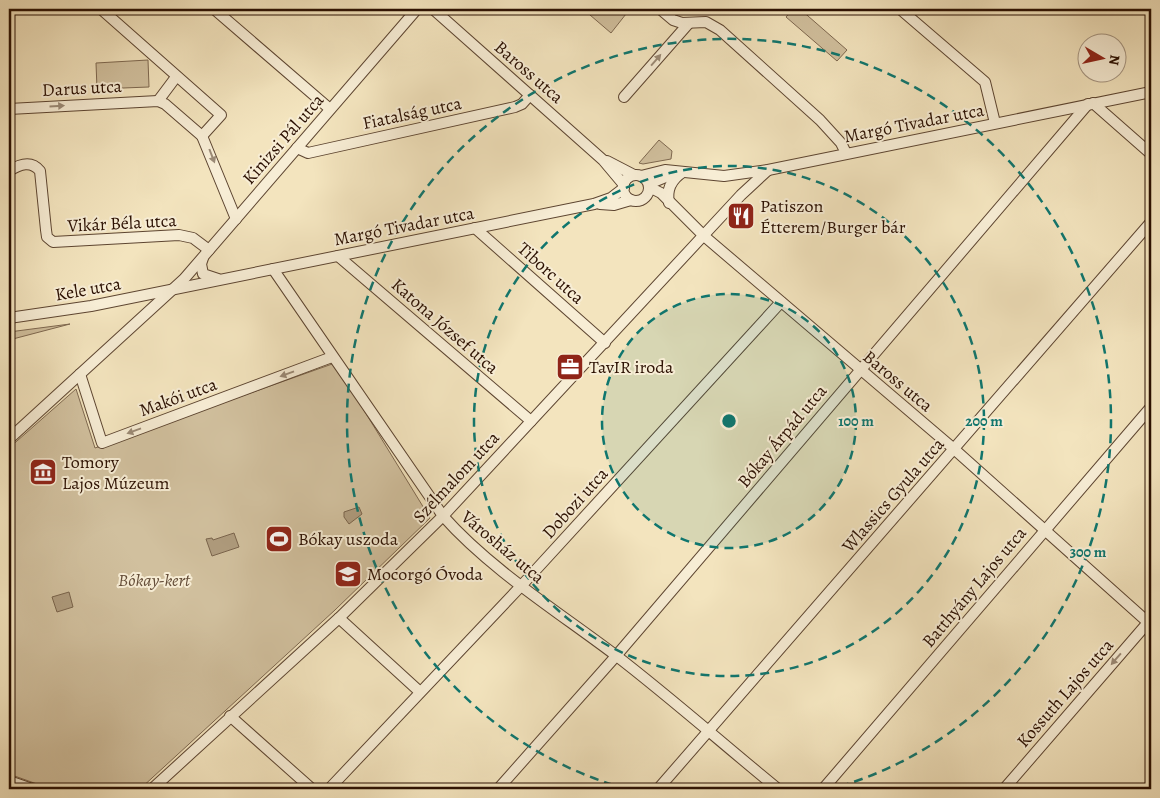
<svg xmlns="http://www.w3.org/2000/svg" width="1160" height="798" font-family="Alegreya,serif">
<style>
.green{fill:#d1c09e;stroke:#7e6850}
.water{fill:#af9c7e;stroke:#7a644c}
.lines{fill:none;stroke-linecap:round;stroke-linejoin:round}
.minor-casing{stroke:#5d4531;stroke-width:12}
.minor{stroke:#f7edd5;stroke-width:10}
.oneway{fill:#9b8a76}
.ring{fill:none;stroke:#0f766e;stroke-width:2.5;stroke-dasharray:9 6}
.labels{text-anchor:middle;dominant-baseline:central;stroke-width:4;stroke-linejoin:round;paint-order:stroke}
.street-label{font-size:18px;fill:#2b1002;stroke:#f7edd5}
.poi-label{font-size:18px;fill:#2b1002;stroke:#f7edd5;text-anchor:start}
.park-label{font-size:18px;font-style:italic;fill:#654e39;stroke:#f7edd5}
.centre{fill:#0f766e;stroke:#f7edd5;stroke-width:2.5}
.ring-label{font-size:15px;text-anchor:middle;font-weight:bold;fill:#0f766e;stroke:#f7edd5;stroke-width:4;stroke-linejoin:round;paint-order:stroke}
</style>
<rect width="100%" height="100%" fill="#f3e4be"/>
<filter id="stains"><feTurbulence type="fractalNoise" baseFrequency=".004" numOctaves="4"/><feColorMatrix values="0 0 0 0 .2 0 0 0 0 .09 0 0 0 0 .02 0 0 0 .5 -.17"/></filter>
<radialGradient id="worn" r=".72"><stop offset=".6" stop-color="#630" stop-opacity="0"/><stop offset="1" stop-color="#630" stop-opacity=".3"/></radialGradient>
<!-- green -->
<g class="green">
<path d="M583,9H620L626,14L611,33Z"/>
<path d="M793,9H800L847,50L837,61L786,17Z"/>
<path d="M148,60L149,87L97,89L96,63Z"/>
<path d="M659,140L672,151L671,159L643,164L639,163Z"/>
<path d="M70,324L9,340V332Z"/>
<path d="M335,363L430,518L335,610L140,789H51L9,774V448L76,389L95,448Z"/>
</g>
<!-- water -->
<g class="water">
<path d="M359,507L362,514L349,524L344,517V512Z"/>
<path d="M234,533L239,547L212,556L206,539L212,538L213,540Z"/>
<path d="M69,592L73,607L57,612L52,597Z"/>
</g>
<g class="lines">
<!-- minor casing -->
<g class="minor-casing">
<g id="minor">
<path d="M101,9L221,115L202,136"/>
<path d="M214,9L330,109"/>
<path d="M433,9L603,160L624,185"/>
<path d="M660,9L673,20L682,23L706,22L720,30L820,120L841,143L846,153"/>
<path d="M900,9L985,82L995,123"/>
<path d="M624,97L689,23"/>
<path d="M158,101L176,77"/>
<path d="M1093,103L1151,154"/>
<path d="M9,109L158,101L165,104L202,136L236,219"/>
<path d="M297,148L308,153L515,107L522,104L530,95"/>
<path d="M607,161L634,175"/>
<path d="M9,171C20,164 31,160 40,171L46,230L47,237L53,242L179,235L193,238L209,250"/>
<circle cx="636" cy="188" r="13"/>
<path d="M641,176L665,170L724,176L768,170L1151,92"/>
<path d="M649,184L673,174"/>
<path d="M649,187L661,193L704,236L954,449L1151,625"/>
<path d="M669,203C666,189 672,179 683,172"/>
<path d="M600,204L614,205L631,200"/>
<path d="M475,228L605,343"/>
<path d="M338,256L531,421"/>
<path d="M203,258L201,264L203,274L218,279"/>
<path d="M273,269L443,516C490,569 557,611 614,654C670,697 723,744 778,789"/>
<path d="M9,318L91,306L594,204L611,198L624,188"/>
<path d="M80,374L102,443L332,357"/>
<path d="M9,439L184,279L417,9"/>
<path d="M339,618L420,692"/>
<path d="M230,716L312,789"/>
<path d="M9,781L32,789"/>
<path d="M152,789L339,618L443,516L741,195L768,170"/>
<path d="M329,789L522,585L781,302"/>
<path d="M498,789L616,656L1088,104"/>
<path d="M658,789L1151,222"/>
<path d="M823,789L1151,407"/>
<path d="M1004,789L1151,619"/>
</g>
</g>
<!-- minor -->
<use href="#minor" class="minor"/>
</g>
<!-- one-way arrows -->
<defs><path id="oneway-solid" d="M-6-.8H1V-3.2L6.5 0L1 3.2V.8H-6Z" transform="scale(1.25)"/></defs>
<g class="oneway">
<use href="#oneway-solid" transform="translate(656 60) rotate(-49)"/>
<use href="#oneway-solid" transform="translate(57 106) rotate(-3)"/>
<use href="#oneway-solid" transform="translate(212 156) rotate(69)"/>
<use href="#oneway-solid" transform="translate(287 374) rotate(160)"/>
<use href="#oneway-solid" transform="translate(134 431) rotate(160)"/>
<use href="#oneway-solid" transform="translate(1116 659) rotate(131)"/>
</g>
<!-- distance rings -->
<circle cx="729" cy="421" r="127" fill="#0f766e" fill-opacity=".12"/>
<g class="ring">
<circle cx="729" cy="421" r="127"/>
<circle cx="729" cy="421" r="255"/>
<path d="M627 789A382 382 0 1 1 831 789"/>
</g>
<!-- icons -->
<defs>
<g id="restaurant-square" transform="scale(1.4375)"><rect x="-9" y="-9" width="18" height="18" rx="4" fill="#8f2418" stroke="#f7edd5"/><path d="M-5-6h1v4h1v-4h1v4h1v-4h1v5L-1.5 .5V6h-2V.5L-5-1ZM5-6V6H3V1.5H1.5Q1.5-4 5-6Z" fill="#fff"/></g>
<g id="office-square" transform="scale(1.4375)"><rect x="-9" y="-9" width="18" height="18" rx="4" fill="#8f2418" stroke="#f7edd5"/><path d="M-6-3h4V-5.5h4V-3h4V5H-6ZM-1-4.5V-3h2v-1.5ZM-6 0V1H6V0Z" fill="#fff"/></g>
<g id="museum-square" transform="scale(1.4375)"><rect x="-9" y="-9" width="18" height="18" rx="4" fill="#8f2418" stroke="#f7edd5"/><path d="M0-6L6-3V-2H-6V-3ZM-5-1h2V3h-2ZM-1-1h2V3h-2ZM3-1h2V3H3ZM-6 4H6V6H-6Z" fill="#fff"/></g>
<g id="stadium-square" transform="scale(1.4375)"><rect x="-9" y="-9" width="18" height="18" rx="4" fill="#8f2418" stroke="#f7edd5"/><path d="M0-5a6.5 5 0 1 0 0 10a6.5 5 0 1 0 0-10ZM-3.5-1.8h7v3.6h-7Z" fill="#fff"/></g>
<g id="school-square" transform="scale(1.4375)"><rect x="-9" y="-9" width="18" height="18" rx="4" fill="#8f2418" stroke="#f7edd5"/><path d="M0-5L7-2L0 1L-7-2ZM-4 1L0 2.5L4 1V4Q0 6-4 4Z" fill="#fff"/></g>
</defs>
<g fill-rule="evenodd">
<use href="#restaurant-square" x="741" y="216"/>
<use href="#office-square" x="570" y="367"/>
<use href="#museum-square" x="43" y="472"/>
<use href="#stadium-square" x="279" y="539"/>
<use href="#school-square" x="348" y="574"/>
</g>
<g class="labels">
<!-- street labels -->
<g class="street-label">
<text transform="translate(529 72) rotate(41)">Baross utca</text>
<text transform="translate(82 88) rotate(-3)">Darus utca</text>
<text transform="translate(412 113) rotate(-12)">Fiatalság utca</text>
<text transform="translate(914 123) rotate(-11)">Margó Tivadar utca</text>
<text transform="translate(283 139) rotate(-49)">Kinizsi Pál utca</text>
<text transform="translate(122 223) rotate(-3)">Vikár Béla utca</text>
<text transform="translate(404 226) rotate(-11)">Margó Tivadar utca</text>
<text transform="translate(551 273) rotate(42)">Tiborc utca</text>
<text transform="translate(88 289) rotate(-10)">Kele utca</text>
<text transform="translate(445 326) rotate(41)">Katona József utca</text>
<text transform="translate(898 381) rotate(40)">Baross utca</text>
<text transform="translate(178 397) rotate(-20)">Makói utca</text>
<text transform="translate(782 436) rotate(-50)">Bókay Árpád utca</text>
<text transform="translate(456 477) rotate(-47)">Szélmalom utca</text>
<text transform="translate(893 495) rotate(-49)">Wlassics Gyula utca</text>
<text transform="translate(575 503) rotate(-48)">Dobozi utca</text>
<text transform="translate(503 547) rotate(40)">Városház utca</text>
<text transform="translate(974 587) rotate(-50)">Batthyány Lajos utca</text>
<text transform="translate(1065 693) rotate(-49)">Kossuth Lajos utca</text>
</g>
<!-- poi labels -->
<g class="poi-label">
<text x="760" y="206">Patiszon<tspan x="760" dy="21">Étterem/Burger bár</tspan></text>
<text x="589" y="367">TavIR iroda</text>
<text x="62" y="462">Tomory<tspan x="62" dy="21">Lajos Múzeum</tspan></text>
<text x="298" y="539">Bókay uszoda</text>
<text x="367" y="574">Mocorgó Óvoda</text>
</g>
<!-- park labels -->
<g class="park-label">
<text x="154" y="580">Bókay-kert</text>
</g>
</g>
<circle cx="729" cy="421" r="8" class="centre"/>
<g class="ring-label">
<text x="856" y="426">100 m</text>
<text x="984" y="426">200 m</text>
<text x="1088" y="557">300 m</text>
</g>
<!-- margin -->
<rect width="1160" height="798" fill="none" stroke="#f3e4be" stroke-width="30"/>
<rect x="10" y="10" width="1140" height="778" fill="none" stroke="#2b1002" stroke-width="2.5"/>
<rect x="15" y="15" width="1130" height="768" fill="none" stroke="#2b1002"/>
<!-- north arrow -->
<g transform="translate(1102 58) rotate(99)"><circle r="24" fill="#f7edd5" stroke="#a59581"/>
<path d="M0-4L9 19L0 12L-9 19Z" fill="#8f2418"/>
<text y="-8" font-size="14" font-weight="bold" text-anchor="middle" fill="#2b1002">N</text>
</g>
<rect width="100%" height="100%" filter="url(#stains)"/>
<rect width="100%" height="100%" fill="url(#worn)"/>
</svg>
